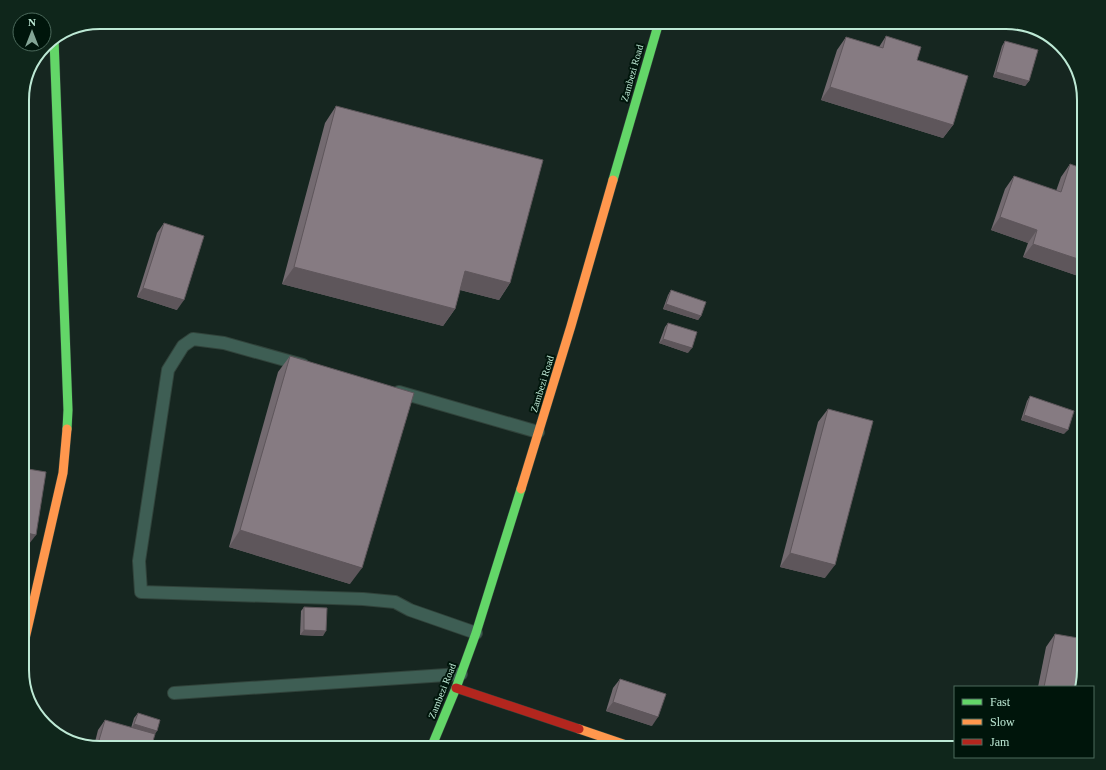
<svg xmlns="http://www.w3.org/2000/svg" width="1106" height="770" font-family="Georgia,serif">
<style>
.lines{fill:none;stroke-linecap:round;stroke-linejoin:round}
.lane-casing{stroke:#31433b;stroke-width:14}
.fast-casing{stroke:#31433b;stroke-width:10}
.slow-casing{stroke:#31433b;stroke-width:10}
.jam-casing{stroke:#31433b;stroke-width:10}
.lane{stroke:#3e5e54;stroke-width:12}
.fast{stroke:#63d668;stroke-width:9}
.slow{stroke:#ff974d;stroke-width:9}
.jam{stroke:#b3261e;stroke-width:9}
.wall{fill:#736a70}
.shaded-wall{fill:#5e565b}
.building{fill:#867b82;stroke:#5e565b}
.labels{text-anchor:middle;dominant-baseline:central;stroke-width:4;stroke-linejoin:round;paint-order:stroke}
.street-label{font-size:10px;fill:#bde9d5;stroke:#00150b}
.rim{fill:none;stroke:#bde9d5;stroke-width:2}
</style>
<rect width="100%" height="100%" fill="#162620"/>
<g class="lines">
<!-- lane casing -->
<g class="lane-casing">
<g id="lane">
<path d="M303,365L224,343L193,339L183,346L168,370L139,561L141,592L363,599L395,602L410,610L476,633"/>
<path d="M399,392L538,432"/>
<path d="M174,693L461,674"/>
</g>
</g>
<!-- fast casing -->
<g class="fast-casing">
<g id="fast">
<path d="M54,39L68,410L67,429"/>
<path d="M613,180L659,22"/>
<path d="M431,748L456,688L476,633L521,489"/>
</g>
</g>
<!-- slow casing -->
<g class="slow-casing">
<g id="slow">
<path d="M521,489L571,326L613,180"/>
<path d="M22,652L63,473L67,429"/>
<path d="M579,729L635,748"/>
</g>
</g>
<!-- jam casing -->
<g class="jam-casing">
<path id="jam" d="M456,688L579,729"/>
</g>
<!-- lane -->
<use href="#lane" class="lane"/>
<!-- fast -->
<use href="#fast" class="fast"/>
<!-- slow -->
<use href="#slow" class="slow"/>
<!-- jam -->
<use href="#jam" class="jam"/>
</g>
<!-- wall -->
<g class="wall">
<path d="M886,36L917,60L953,125L943,138L821,100L837,50L846,37L879,47Z"/>
<path d="M1005,41L1029,81L1025,86L993,77L1002,46Z"/>
<path d="M336,106L510,283L499,300L460,290L455,309L443,326L282,284L325,123Z"/>
<path d="M1070,164L1084,278L1023,257L1028,243L991,230L1005,189L1014,176L1056,191L1061,177Z"/>
<path d="M164,223L177,310L137,297L157,233Z"/>
<path d="M671,290L701,316L698,320L663,309L668,295Z"/>
<path d="M668,323L688,353L659,343L665,327Z"/>
<path d="M290,356L350,584L229,547L278,372Z"/>
<path d="M1030,396L1064,434L1021,420L1027,401Z"/>
<path d="M828,409L825,578L780,567L818,422Z"/>
<path d="M304,607L323,636L300,635L301,611Z"/>
<path d="M1055,634L1079,687H1038L1046,647Z"/>
<path d="M620,679L652,726L606,711L613,688Z"/>
<path d="M138,713L155,734L100,748L94,746L98,730L105,720L131,728L134,718Z"/>
</g>
<!-- shaded-wall -->
<g class="shaded-wall">
<path d="M996,72L1029,81L1025,86L993,77Z"/>
<path d="M830,87L953,125L943,138L821,100Z"/>
<path d="M1000,217L1037,230L1028,243L991,230Z"/>
<path d="M1033,244L1084,261V278L1023,257Z"/>
<path d="M294,267L455,309L443,326L282,284Z"/>
<path d="M465,271L510,283L499,300L453,288Z"/>
<path d="M22,279H26L22,284Z"/>
<path d="M143,288L184,300L177,310L137,297Z"/>
<path d="M666,304L701,316L698,320L663,309Z"/>
<path d="M663,339L692,348L688,353L659,343Z"/>
<path d="M1024,415L1068,430L1064,434L1021,420Z"/>
<path d="M240,530L362,568L350,584L229,547Z"/>
<path d="M22,532L36,535L29,544L22,543Z"/>
<path d="M790,553L835,565L825,578L780,567Z"/>
<path d="M304,630L326,631L323,636L300,635Z"/>
<path d="M613,702L658,717L652,726L606,711Z"/>
<path d="M134,724L157,731L154,736L131,729Z"/>
</g>
<!-- building -->
<g class="building">
<path d="M886,36L921,47L917,60L968,76L953,125L830,87L846,37L883,48Z"/>
<path d="M1005,41L1038,50L1029,81L996,72Z"/>
<path d="M336,106L543,160L510,283L465,271L455,309L294,267Z"/>
<path d="M1070,164L1084,169V261L1033,244L1037,230L1000,217L1014,176L1061,192Z"/>
<path d="M164,223L204,236L184,300L143,288Z"/>
<path d="M22,255H27L26,279H22Z"/>
<path d="M671,290L706,302L701,316L666,304Z"/>
<path d="M668,323L697,332L692,348L663,339Z"/>
<path d="M290,356L414,393L362,568L240,530Z"/>
<path d="M1030,396L1074,411L1068,430L1024,415Z"/>
<path d="M828,409L873,421L835,565L790,553Z"/>
<path d="M22,468L46,472L36,535L22,532Z"/>
<path d="M22,563L25,564L22,580Z"/>
<path d="M304,607L327,608L326,631L304,630Z"/>
<path d="M1055,634L1084,639V670L1079,687H1044Z"/>
<path d="M620,679L666,694L658,717L613,702Z"/>
<path d="M138,713L160,720L157,731L134,724Z"/>
<path d="M105,720L155,734L151,748H100L97,747Z"/>
</g>
<g class="labels">
<!-- street labels -->
<g class="street-label">
<text transform="translate(632 73) rotate(-74)">Zambezi Road</text>
<text transform="translate(542 384) rotate(-73)">Zambezi Road</text>
<text transform="translate(442 691) rotate(-68)">Zambezi Road</text>
</g>
</g>
<!-- crop -->
<path d="M0 0H1106V770H0ZM100 29H1006A71 71 0 0 1 1077 100V670A71 71 0 0 1 1006 741H100A71 71 0 0 1 29 670V100A71 71 0 0 1 100 29Z" fill="#0f261b" fill-rule="evenodd"/>
<path class="rim" d="M100 29H1006A71 71 0 0 1 1077 100V670A71 71 0 0 1 1006 741H100A71 71 0 0 1 29 670V100A71 71 0 0 1 100 29Z"/>
<!-- legend -->
<rect x="954" y="686" width="140" height="72" fill="#00150b" stroke="#4c6a5c"/>
<rect x="962" y="699" width="20" height="6" fill="#63d668" stroke="#4c6a5c"/>
<text x="990" y="706" font-size="12" fill="#bde9d5">Fast</text>
<rect x="962" y="719" width="20" height="6" fill="#ff974d" stroke="#4c6a5c"/>
<text x="990" y="726" font-size="12" fill="#bde9d5">Slow</text>
<rect x="962" y="739" width="20" height="6" fill="#b3261e" stroke="#4c6a5c"/>
<text x="990" y="746" font-size="12" fill="#bde9d5">Jam</text>
<!-- north arrow -->
<g transform="translate(32 32)"><circle r="19" fill="#00150b" stroke="#4c6a5c"/>
<path d="M0-3L7 15L0 10L-7 15Z" fill="#83a596"/>
<text y="-6" font-size="11" font-weight="bold" text-anchor="middle" fill="#bde9d5">N</text>
</g>
</svg>
